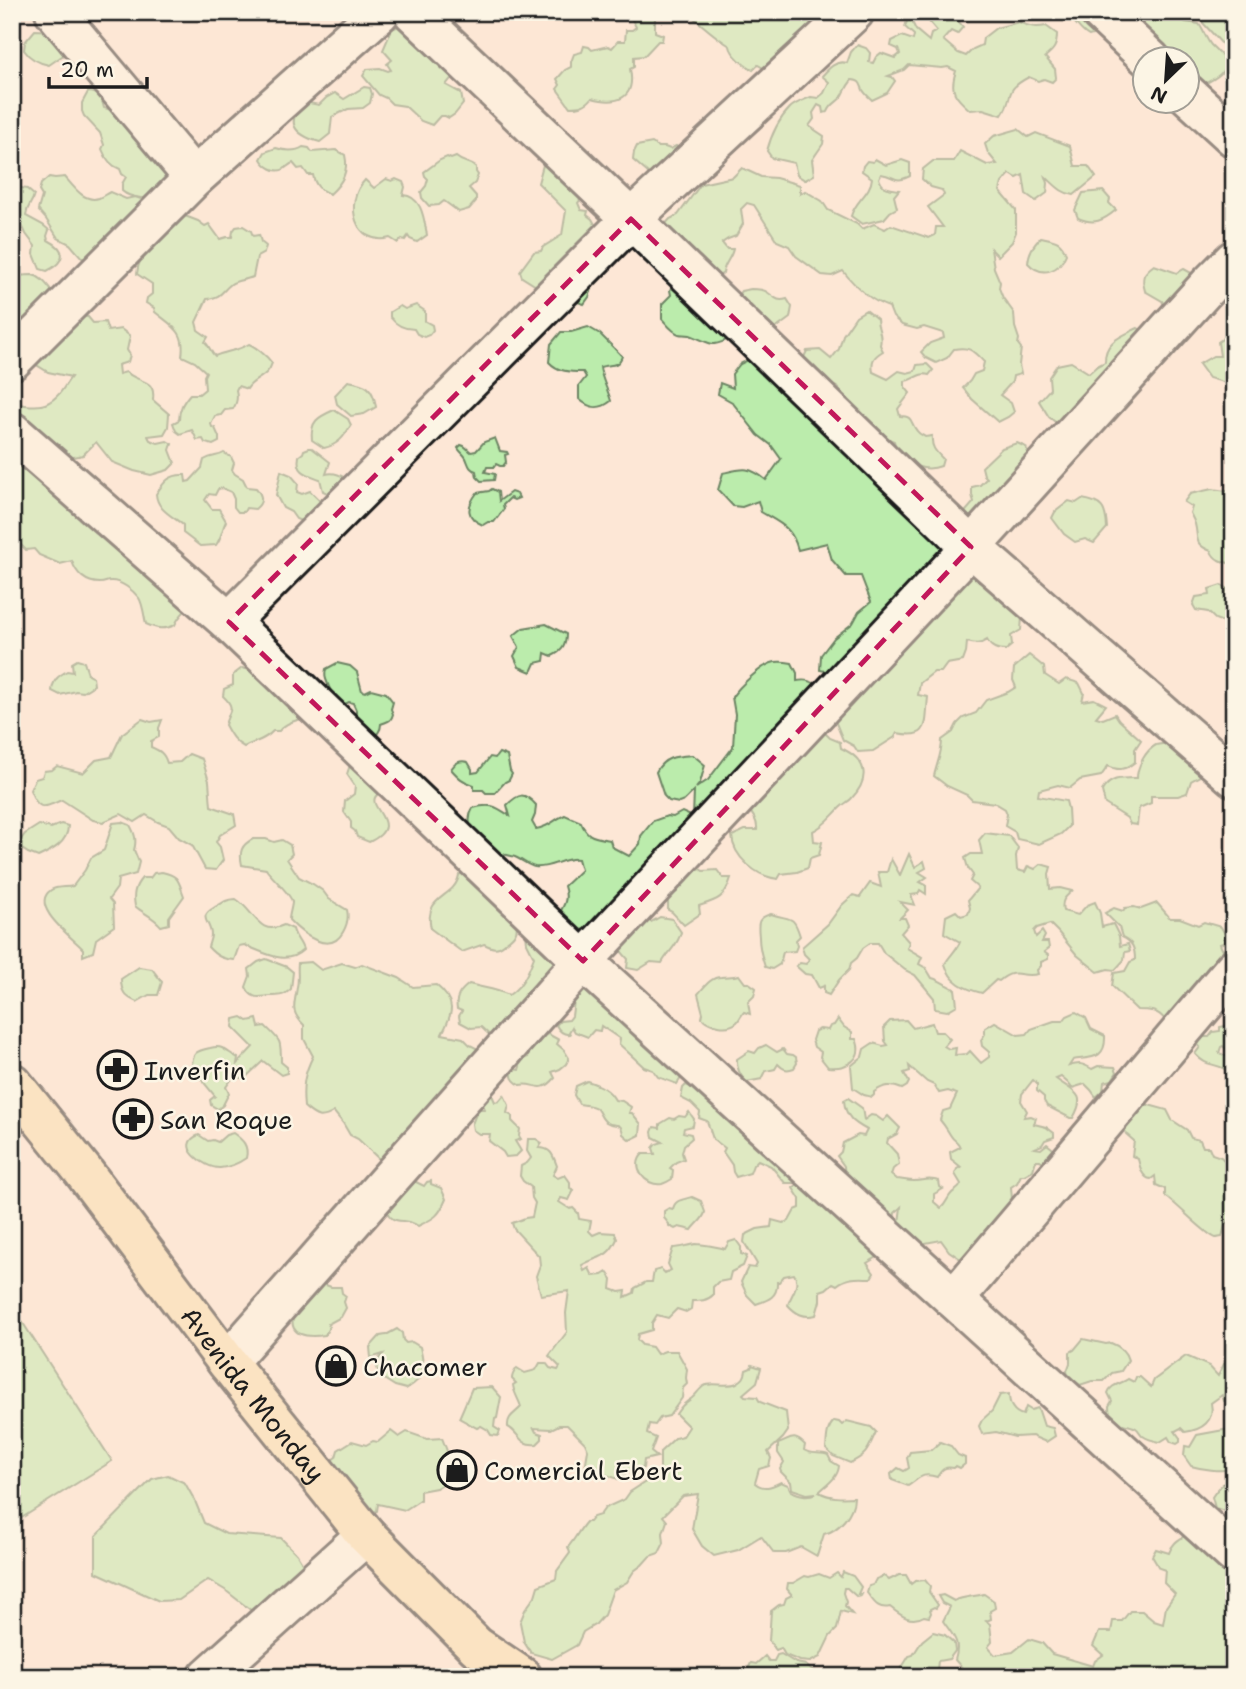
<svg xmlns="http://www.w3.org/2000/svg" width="1246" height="1689" font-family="'Shantell Sans',sans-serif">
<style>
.green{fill:#bbecac;stroke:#6c8464;stroke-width:2}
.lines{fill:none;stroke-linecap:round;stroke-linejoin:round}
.minor-casing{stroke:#1c1c1c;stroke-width:44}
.major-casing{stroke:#1c1c1c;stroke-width:44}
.minor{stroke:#fcf5e5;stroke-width:38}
.major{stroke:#f9deab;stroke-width:38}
.marked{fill:none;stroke:#c2185b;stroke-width:5;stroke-dasharray:14 9;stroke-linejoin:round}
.labels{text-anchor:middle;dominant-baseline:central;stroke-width:5;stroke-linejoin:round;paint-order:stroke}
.poi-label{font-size:26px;fill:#1c1c1c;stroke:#fcf5e5;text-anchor:start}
.street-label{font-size:26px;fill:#1c1c1c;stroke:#fcf5e5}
</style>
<rect width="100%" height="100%" fill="#fde7d6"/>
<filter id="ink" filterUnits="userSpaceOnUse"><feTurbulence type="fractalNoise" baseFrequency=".0143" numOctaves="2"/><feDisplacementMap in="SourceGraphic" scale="14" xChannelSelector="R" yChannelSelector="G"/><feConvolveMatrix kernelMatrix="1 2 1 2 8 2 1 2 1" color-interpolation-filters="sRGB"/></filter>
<g filter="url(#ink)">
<!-- green -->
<g class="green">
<path d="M632,12H649L655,19V32L663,35L662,41H658L644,56L634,57V67L630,69C636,99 617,105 592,98C586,106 579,107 570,107L557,89L560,85L557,79L565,70L571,67V62L574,54L582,52L584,46L589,47L592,50L608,46L612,48L618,41H625L626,30H632L636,27L630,16Z"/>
<path d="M691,12H817L820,14L825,24L765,69L758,65L753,70C746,67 731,54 730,46C715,37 704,26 690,15Z"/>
<path d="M929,12H958L956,18L963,27L957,34L951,31L943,40L958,53L966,56L973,49L982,45L983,38L996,28L1019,22C1029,27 1036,28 1046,26L1057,34C1057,46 1054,50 1045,57L1055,69L1056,78L1052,82L1044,79L1038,81L1029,77C1002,91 1015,96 1002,115L983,109L970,110C955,97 949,91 956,71L948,67L942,68L909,65L904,70L888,76L892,77L895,81L887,93L872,100C869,97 865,94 863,90C860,83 861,81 852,80C847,86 846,89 843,95C839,102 831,103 828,112L823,113L822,107L818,105L813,113L814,119L809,126L824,136L823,144L812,160L814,175L805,180L797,175L794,163L772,158L767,151C771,136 779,119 790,108C795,103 804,100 811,97L818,98L824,93L829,82L822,76C829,68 836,60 847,63L851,52L857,45L866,48L870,53L869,62L873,63L876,57L881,53L895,58L900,54L898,49L891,46L892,41L902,36L913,40L914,35L905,27L907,21L910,18L916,30L929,41L931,34L937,31L926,18Z"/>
<path d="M1072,12H1184L1182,15L1185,22L1199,24C1204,31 1206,39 1211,45C1215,49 1220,53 1223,58C1232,72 1210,81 1200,86L1187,79L1186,60L1179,59L1178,55L1161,58L1113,29L1089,36C1081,32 1078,25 1072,20Z"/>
<path d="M1193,12H1234V41L1223,45Z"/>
<path d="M401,25L453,76L446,85L461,93L463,104L455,114L449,118L445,116H440L432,125L421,121L405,106L392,104L386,98L379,95L363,76L367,69L380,68L388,71L391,70L387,64L392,60L383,50L392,29Z"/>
<path d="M35,30L53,31L65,54L49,65C39,63 30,59 24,50L25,42Z"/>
<path d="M364,87L370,88L372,94L370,103L363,108L348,109L332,117L330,134L320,142C294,135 282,120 309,103L319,105L326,98L335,93L344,99Z"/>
<path d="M88,92C99,92 102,99 104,108L124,113L171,175L151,200C141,197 129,198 122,191V184L126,177L122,174L120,169C111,166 105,157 102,149L104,145L100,133L84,116L82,111V103Z"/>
<path d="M1018,129L1028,137L1036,133L1070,146L1075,166H1088L1096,177L1074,195C1061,193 1056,186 1046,177L1048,183L1047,193L1036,201L1026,194L1023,175L1017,178L1010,174L1002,183L1000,191L1016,210V232L1012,242L998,256L991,249L994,268L1000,282L999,288L1003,298L1014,313L1015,327L1019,339L1018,344L1021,348L1019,365L1021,374L1013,376L1012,382L1000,395L1011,403L1014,412L1008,417L998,422L972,399L963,388L970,381L974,374L982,371L984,362C973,351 970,346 954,349L947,358L936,363L926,358L921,352L930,343L944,338L943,333L924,327L917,329L902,325L893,317L889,307C870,301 855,286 843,271L832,276L822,275L796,256L789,246L777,241L754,205L747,203L741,209L743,224L736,236L728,239L722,243L727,249H733C731,259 724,263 723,273L719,276L724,289L662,228L670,219L678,215L701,184L733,177L742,168L761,177L776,178L800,185V194L805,191L822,201L828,210L857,224L862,229L874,224L885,229L891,225L929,238L935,235L936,227H943L928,207L944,195L942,190L931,187L922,179L923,169L933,161H954L960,151L987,165L997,164L988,153L985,144L994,136Z"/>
<path d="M652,143L658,147H665L670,149L676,146L681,150L649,177L648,173L633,160L634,152L637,146Z"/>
<path d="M303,147L309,148L312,152L336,150L345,155C349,172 342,183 330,194C320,190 315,186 313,175H308L303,168L298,169L293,163C290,164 287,167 284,169C276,174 265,166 261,159L265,152L276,148C284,151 296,152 303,147Z"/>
<path d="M447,157L451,159L456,157C463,163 469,162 476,167V172L478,175L475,183L469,188L476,196V201L469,209L459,212L444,201L439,205L429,206L422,198L421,192L426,186L428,179L425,176L424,172L440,160Z"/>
<path d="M875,159L886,165L902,160L910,163V176C894,184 896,176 881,174L879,178C882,189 889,188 899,190L894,196L897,208L890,212L884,219L862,224L851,216C855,201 871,193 872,178L862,171L863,166L867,161L873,162Z"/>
<path d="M549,164L589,196L581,199L578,203L581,210L588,211L587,215L592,219L597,228L594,283L589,297L584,304L578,302L567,305L535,292L536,286L522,277L520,271L534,252L541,251L543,247L562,235L566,211L538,183L543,165Z"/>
<path d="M49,177L55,178L65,177C73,186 84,203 99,198C103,196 106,194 110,192L126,199L135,197L144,200L140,220L90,261L82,258L70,244L58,238L46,219L38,210L42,196L39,191L41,184Z"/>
<path d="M386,179L392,181L396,179L403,182L405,187L403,195C422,196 424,219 427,235L417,242L410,239L408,236L405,240L402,239L398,243L390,238C355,247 343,203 365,180L374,188Z"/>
<path d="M15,187L27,189L34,195C32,204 27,205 26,216L43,225L49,230L47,236L48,240C68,250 65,262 47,271L40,269L34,254L35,246L26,234L21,223L12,217V188Z"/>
<path d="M1103,191L1110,199L1109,203L1116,210C1103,221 1094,225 1078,218L1075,210L1083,193Z"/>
<path d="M185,216L198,221L205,226L209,224L220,239L227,237H232L233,231L236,227L243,226L251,231L253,236L259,235L261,242L266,246L264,253L257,257L253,277C246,280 236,280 231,284C221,292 222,297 207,299L196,322L198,330L208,337L205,342C210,346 210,352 215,356C227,351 237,351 249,344C256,347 267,356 272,363C268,378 253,378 247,389L238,386L236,390C238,397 237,403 233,409L225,410L221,415L215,416L211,424L212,427L215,428L219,437V442L213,445L205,443L203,439L197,440L192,430L180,434L176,431L173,423L179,420C179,409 183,402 190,394H199L205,389L204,376L206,372L195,362L182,356C186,331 172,326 155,312L154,308L146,303L147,298L152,294V284L137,274C139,248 162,233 181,217Z"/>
<path d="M1041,237C1055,240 1061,240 1066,254C1059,272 1042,278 1028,263C1029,251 1033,246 1041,237Z"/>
<path d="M1154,265L1177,273L1184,269L1195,275L1168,311L1162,301L1145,291C1141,277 1143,273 1154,265Z"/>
<path d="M12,271L13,273C21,277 23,275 32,275C41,276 47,285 52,291L51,300L25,323L20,321C19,316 15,302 12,299Z"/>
<path d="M676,280L732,337C710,350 710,342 690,335C686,334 682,335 679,334C672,332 666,323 662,319V304L671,295L670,290Z"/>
<path d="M751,289C756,289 763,289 767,292C775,297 776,302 787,299L792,307L790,318L775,329H761L735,300L741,291Z"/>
<path d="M416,305L425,311V321L432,325L433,330L429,335L424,337L417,334L414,329C403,329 396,325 390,317V312L400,306L405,309Z"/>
<path d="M866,310L877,319C877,329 883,334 880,345L883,351C873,357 871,361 873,372L888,379L899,371L907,373L915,371L917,365L927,364L933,370L929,375C918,372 915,380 905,381V387L910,393L898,409L900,416C914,416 910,423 917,431C919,434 922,435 925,437L932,436C931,447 935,451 943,459L941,466C926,472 907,466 898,452C896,449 895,445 894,441L878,435L966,563L1022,617L1021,630L1011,636L1012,645L1006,650C997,650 991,648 987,640C980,645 974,644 967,642L966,653L963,661L947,664L941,672H934L920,683L918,695L928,697C925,723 931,740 897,733L895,737L873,751L858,752L854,746L843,740L836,723L825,713L592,927L573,932L559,914C565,904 568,898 564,886L581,870L578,859C564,857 550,869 535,867C529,866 522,860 515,857C507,854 496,854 488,850C474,842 464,823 473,808C491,803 495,806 510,816L507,805C519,793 524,792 536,805L535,815L532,822L536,829C550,827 553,820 565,815L581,822C587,838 595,837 610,840L612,847L629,856L640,844L641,836L653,821L667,816L673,817L682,812L693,817L694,791L684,801L679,803L669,801L664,796L656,772C664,756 677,756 693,755L705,765L700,783L696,788L708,780L733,747L735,714L732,697C739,687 762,664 775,662C781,661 787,662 792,663L797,673V681C807,679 814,681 821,689V677L835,675L836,673L820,670L821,655L834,638L853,623L859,612L871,602L861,576H846L832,560L827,543L798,550C792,527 781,524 761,512L758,501L742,507L733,506L718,490L723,473C744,468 749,466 766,480L781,459L771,445L758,435L732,402L718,394L720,383L733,388L732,374L740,364L752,358L843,398C840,382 831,388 823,381C815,374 809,366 803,359L807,351L820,350L831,359L839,349L843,335L856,316Z"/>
<path d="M77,316L88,317L93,323L105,322L108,331L121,329L130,336L127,350L130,355L128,362L118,365L119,374L126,372C138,383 156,378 153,400L169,414L168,427L164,434L148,436L150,440L158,443L167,441L172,444L170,450L175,463L168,470L151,475L134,471L112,462L96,442L83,455L65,459L12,426V404C30,404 42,411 57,396C63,391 66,383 71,377L48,372L35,364Z"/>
<path d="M1234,316V376L1226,383L1209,378L1199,364L1213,356H1220L1218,342L1225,337L1228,323Z"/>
<path d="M588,327L600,334L622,356C618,368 610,364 600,367C601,378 608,390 611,401C600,410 590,409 579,399V386L586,377L583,372C570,372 558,372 549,362L551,344L561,332H571Z"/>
<path d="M1138,328L1154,338L1059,425L1049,417L1039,401L1050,389L1049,377L1057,365L1071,362L1089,373L1097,366L1105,362C1104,341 1122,336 1138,328Z"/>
<path d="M348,381C367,384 373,387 376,407L364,414L351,416L337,404L335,395Z"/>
<path d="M334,410L348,419L351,425C344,437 338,445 324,448L312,440C310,421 318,417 334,410Z"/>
<path d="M495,438L500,451L507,452L508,454L505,455L506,462L503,466H500L496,464L494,467H487L485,472L495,474L494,480L481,481L477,477L476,471C469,469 469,465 466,458C464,454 460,452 458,448L461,445L464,446L471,452L476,451L484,442Z"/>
<path d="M12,441L193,601C187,610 179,615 175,625C164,630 157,629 146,624C144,616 143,604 139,598C133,590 121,581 111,581C105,581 106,583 100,583C86,583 76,574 72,561L60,564L39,555L34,549L26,550L12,536Z"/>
<path d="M1017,443L1026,447L1033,469L1023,515L961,521L966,511L974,502L972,495V487L980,485L987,478L984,475L982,467L1002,448Z"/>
<path d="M309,448H312L330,462L326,474C333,472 339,474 345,478V485L334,496L323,491L320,479C306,474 296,472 299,456L303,453L304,450Z"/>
<path d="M224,453L231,457L234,463L232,470L235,474L243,479L247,487L256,488C263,496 263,503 255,509L246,508L244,512H238L234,507V499L231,492L222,488L218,489L215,495L209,494L205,500L212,509H219L226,521C222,529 222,537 216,545L200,546L183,533V525C173,516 157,510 156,494C164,482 169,474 185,475L186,482L190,481L202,468L204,460C213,455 217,457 224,453Z"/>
<path d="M281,471L291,475L298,483L297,492L302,494L310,491L320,501L324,511L316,518L301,521L296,519L291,512L283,508L276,495Z"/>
<path d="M492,489L498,492L499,501L511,492L517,494L519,498L514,500L510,498L503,505L504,509L494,522H488L483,525C466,518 466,507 477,493L489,491Z"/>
<path d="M1212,489L1234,492V564C1223,562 1215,561 1211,551C1193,544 1199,539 1195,524C1194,520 1192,517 1190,513L1192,507L1184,502L1190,494Z"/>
<path d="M1082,499C1102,502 1106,508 1107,528L1094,543L1085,539L1075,542L1064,534L1052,518L1055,512L1069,501L1076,503Z"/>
<path d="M1221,585L1227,588L1226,596H1234V614L1223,622L1215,619L1208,612L1196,610L1193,605L1196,597L1210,595L1209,589Z"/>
<path d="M546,624L566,634C566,645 563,651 552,656L545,653L544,661L535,663L531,672L519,667L514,656L519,647L513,636L523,628Z"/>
<path d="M1029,655L1044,667L1045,675L1059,684L1066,679L1079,683L1084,693L1082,701L1094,699L1106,705L1096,717L1103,719L1115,714L1119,720L1141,740L1135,749V762C1125,770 1119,771 1108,766L1101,776L1080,780L1070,788L1058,785L1039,790L1038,796L1066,801L1068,809L1069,826L1061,834L1039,844L1017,839L1015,832L1005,826L1007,814L1005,809L995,803L972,800L967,795L947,786L934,776C937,763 942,753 942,740L953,732L957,724L963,718L976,713L986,700L1008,692L1016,687L1013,680L1014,668Z"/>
<path d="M77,660L84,662L88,674L93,677L94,685L83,692L76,691L60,695L52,691C53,680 58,676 67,671L73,672L72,663Z"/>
<path d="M337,663L350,666L357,672L362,691L365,692L371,689L386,693L393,702L391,709L393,714C391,722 388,721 381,724C381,732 376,735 370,740L356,720V710L353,703L349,702L345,704C334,698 334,698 329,687C326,679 324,677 326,669Z"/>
<path d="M242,668L250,670L257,676L263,677L310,717C299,720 287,721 279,731H273C264,741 255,741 244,747C234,742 230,734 225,725C228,711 237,709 223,696L224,689L233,685V675Z"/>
<path d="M142,719L151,722L162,720L159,728V737L151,741V747C160,751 164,753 167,763L180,762L189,754L202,759L209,781L211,806L234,814L236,825L220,835L216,842L220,847L223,860L216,870L205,869L192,845L179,838L169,826L158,822L146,815L135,822L121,814L103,822L93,820L62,800C44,807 39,813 30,790L35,779L42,777L44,771L52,770L57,766L83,773L96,760L111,757L122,734Z"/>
<path d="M825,733L830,738L840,742L841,748C867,760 871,778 851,799C848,802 845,803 842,806C832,815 826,825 813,831L814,841L822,842L819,855L810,858L808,868L797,872L781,874L778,879C757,877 733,857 732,836L745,830H757C758,821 752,813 746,807L812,738Z"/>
<path d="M1168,743L1205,773L1191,781L1187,793L1178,796H1151V803L1139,808L1137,825L1130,824L1127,818L1105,804L1102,791C1110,777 1122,778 1137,778C1137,767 1145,751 1156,745C1160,744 1164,744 1168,743Z"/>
<path d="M499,753L507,756L510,771L512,774L509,780L505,782L495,793H486L483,790H474V785C463,782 458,777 451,769C456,762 460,760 468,762L472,769V773L478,772L490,757L495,758Z"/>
<path d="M351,762L387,791C385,792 377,795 376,796C366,808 406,825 369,842L357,837L355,831L351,828V822L344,812L345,801L354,794L355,786L347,774Z"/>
<path d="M122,822L130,825C135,834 137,840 134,850L139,862L136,874L118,879L117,888L109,899L113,904L114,926L96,939L93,952L83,956V949C73,938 28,906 51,890C57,886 66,888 73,886L85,870L91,858L104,850L113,823Z"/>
<path d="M61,824L68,826C68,843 51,851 38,857L28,853L19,847V842L25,834L39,825L51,828Z"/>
<path d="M985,833L1009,836L1018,848L1016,856L1017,870L1025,872L1028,866L1035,869L1041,864L1051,867L1049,874L1050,889L1060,888L1072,891C1064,898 1061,901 1063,911L1078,915L1087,905L1095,902L1100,913L1102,927L1113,924L1119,936L1120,946L1128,944L1130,951L1125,952L1124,960L1115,970L1108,969L1098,972L1077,955L1058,932L1050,924L1037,928L1034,931L1036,937L1042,931L1045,936L1042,942H1048L1049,948L1044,952L1048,955V959L1041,962V966L1037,970L1038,974C1020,979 1017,966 999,981L996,980L982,993C965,989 950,982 945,964C949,956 956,951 960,942L944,933L946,916L956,911L961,916L968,914L970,908L968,900L978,888L970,881L973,875L968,868L965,858L971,854H982L979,840Z"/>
<path d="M253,839H266L274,842L282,840L290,845L292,854L287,859L299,877L313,884L323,891L329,899L347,910C349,918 347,925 343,932C330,956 302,934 289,920C289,914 292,907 292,902C292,895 271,877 266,869L242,865C239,852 241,845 253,839Z"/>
<path d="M909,854L915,867L924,861L926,868L919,872L927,877L920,882L926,885V894L920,890L918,894L911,895L915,905L900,902L908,910L900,918H905L908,925L901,933L909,942L907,948L922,957L919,964L926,968L932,978C941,980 946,986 955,989L957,1005L947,1011L935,1009L934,998L915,975L905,970L884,953L878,943H870L863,948L857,958L851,963L849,970L839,980L829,995L824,993V986L819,988L812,975L805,974L796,966L800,963L806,964L809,959L804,954L802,947L828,924L842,905L853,895L860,897L870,883L881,887L878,872H887L891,859L900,875Z"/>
<path d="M690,862L703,871L717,870L723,878H731C725,898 718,900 699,906L700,914L684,925L672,912L668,910V898L677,892L676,885Z"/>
<path d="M475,866C485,878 517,912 517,926C517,935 510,939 504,944C497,950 492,948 484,944L462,952L431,929C423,894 455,899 459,875Z"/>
<path d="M162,872C180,876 178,881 184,896L169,917V924L161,926C153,916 144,914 135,906C133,895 134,887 142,878H150L154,873Z"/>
<path d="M236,899C255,911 258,937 284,925L293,929C295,938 301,942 303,950C285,967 264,952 244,945L239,946L234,960C222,959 216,956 208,947C209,943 211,939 211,935C211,921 196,918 215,907C225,902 224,900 236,899Z"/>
<path d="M1157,903L1170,918H1180L1198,925L1204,922L1221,927L1225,934V942L1220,944L1222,949L1233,954L1197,995L1187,994V999L1176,1017L1165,1020C1158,1010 1149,1010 1137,1010L1112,986L1114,973L1125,971L1130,962L1135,960C1135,949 1133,942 1122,937L1119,927L1105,913L1114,908L1123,911L1125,908L1134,907L1141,909Z"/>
<path d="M771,914C790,921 793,913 800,936L796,940L797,946L795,951L783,952L780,964L772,969L765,967C761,955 759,948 759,937C758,924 756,918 771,914Z"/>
<path d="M641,915L651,922L660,917L672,919L681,932C679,944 668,952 662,963L651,962L638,970L627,968L628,959L620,950L619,940Z"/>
<path d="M526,932L570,949L496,1041L481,1027L471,1028L460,1022L459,1016L462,1011L457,1009C455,997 460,991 469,984C483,988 496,989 509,995C523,985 528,973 534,957L527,943Z"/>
<path d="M266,959L287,967L293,972L291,989C282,997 281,995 270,996C259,997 252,1000 246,987L250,976L249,969L258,962Z"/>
<path d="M311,962L321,970L342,963L355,967L362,964L399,978L413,987L436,985C457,1002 453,1013 442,1034L463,1038L470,1045L484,1052L394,1163L379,1159L358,1139L350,1135L343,1123L334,1112C319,1121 315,1116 304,1107C302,1086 304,1074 313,1056L304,1039V1025C289,1010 295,1005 297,987C299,979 297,971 298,963Z"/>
<path d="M139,967L152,969L162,982L158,995H149L137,1002C125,997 121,992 121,979Z"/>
<path d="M739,975L745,983H749L756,988L754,996L748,1002L750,1014L744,1012C741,1015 740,1019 737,1022C727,1031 710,1025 702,1018L703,1013L698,994C705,986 711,977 721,977C728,976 732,977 739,975Z"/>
<path d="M590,986L666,1057L665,1062L672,1055L683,1075L677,1084L658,1077L653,1070L644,1067L619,1044L620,1039L601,1026L600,1031L594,1030L588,1037L575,1032L572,1027L569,1032L570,1034C563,1035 559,1031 556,1025L560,1021L569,1020L572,1016L575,993L586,990Z"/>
<path d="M1076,1012L1086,1018L1091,1029L1105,1036C1106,1060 1091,1057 1073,1060L1069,1066C1080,1063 1082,1063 1092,1069L1098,1066L1115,1067L1117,1072L1112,1080L1104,1082L1103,1091L1096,1097L1091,1090L1085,1084L1072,1088L1068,1083L1061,1077L1056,1079C1073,1092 1088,1093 1073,1118H1070L1047,1106L1044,1101V1097L1037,1091V1084L1033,1080L1022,1094L1021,1101L1027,1111L1024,1117L1031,1116L1036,1118L1034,1124L1046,1127L1054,1133V1137L1045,1140L1042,1145L1035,1148L1041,1149L1047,1144L1057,1152L1046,1164L1040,1160H1036L1033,1170L1024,1175H1021L1017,1183L1011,1187L1012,1199L1010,1204L976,1255L962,1260L949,1251L941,1240L920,1244L898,1231L901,1207L895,1213L894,1220L845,1182L844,1166L837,1156L841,1152L843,1143L858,1135L864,1136L867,1130C854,1123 845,1117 844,1100L848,1098L862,1108L864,1120L871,1115L876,1116L883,1121L888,1116L900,1128L897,1134L888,1139L887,1143L897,1154L899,1164L893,1169L891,1175L896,1179C902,1179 907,1181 914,1181C925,1181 927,1177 939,1181L940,1187L943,1189L934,1194V1202L941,1208C946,1204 947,1198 952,1193C956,1189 959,1190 961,1184L955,1174L957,1169L961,1167L951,1159L950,1152L960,1147C958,1141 954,1141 951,1136C947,1130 946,1127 940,1120L943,1111L950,1109L957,1094L948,1091L939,1093L934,1085L927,1082L909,1066L910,1071L904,1073L909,1082L907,1086L902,1089C891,1084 884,1085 874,1092V1095L872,1097L864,1095L853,1088L851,1066L862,1057L864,1049L873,1043L883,1046L888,1045L885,1041L884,1027L890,1021L906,1020L913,1028L932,1023L935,1032H943L950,1039L944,1046L949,1049L956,1048L955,1055L967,1054L970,1051L981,1063L989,1057V1052L982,1046L981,1040L985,1034V1028L995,1022L1018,1035L1027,1034L1031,1029L1054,1021H1063L1067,1016Z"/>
<path d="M242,1017L248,1021L257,1019L259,1027L265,1026C281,1041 281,1040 281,1062L287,1067V1073L281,1075L263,1061L244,1079L234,1076L226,1087L229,1093L223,1105L218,1109L211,1105L210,1100L215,1096L192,1068C192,1052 196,1051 210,1048C214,1047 218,1046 222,1048C224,1049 236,1057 238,1058L237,1064L253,1047L233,1027L234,1019Z"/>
<path d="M838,1019L844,1027L852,1032V1039H856C865,1060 845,1069 828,1067L820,1057L821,1052L814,1047L812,1040L815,1031L820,1029L828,1030L830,1026L834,1025Z"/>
<path d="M1232,1019H1234V1056L1227,1052V1050L1223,1046L1221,1047L1219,1053L1231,1058L1234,1065L1225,1069C1211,1062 1207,1067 1195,1054L1200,1047L1198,1045L1201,1037H1209L1213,1032L1220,1031V1027L1230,1025Z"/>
<path d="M548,1034L559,1040L557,1044L564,1050L569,1058L566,1064L560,1069L552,1072L555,1078C541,1095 535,1082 520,1085C512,1080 511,1077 512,1069L519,1070L522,1059L528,1057L527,1054L531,1046H536L540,1041L535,1038Z"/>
<path d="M766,1045L777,1052L783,1049L787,1054L793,1055L796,1057L797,1063L794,1068C786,1071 783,1069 778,1064L775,1069L766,1071L762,1079L746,1082C740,1075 736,1068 737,1059L749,1051L755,1053L759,1048Z"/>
<path d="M587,1081C599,1085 609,1089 615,1100L622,1101L631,1107L629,1113H632L641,1124L640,1135L630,1140L623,1134C621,1120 615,1128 606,1122C601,1119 600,1112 596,1108C592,1105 584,1105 579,1104L574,1095L576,1086Z"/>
<path d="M703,1082L799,1183H785L771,1166L758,1160L753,1165L750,1173L736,1177L733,1172L732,1165L723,1152L725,1148L713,1139L707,1121L699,1118L700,1112L691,1103L681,1098L683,1088L686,1085L693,1088Z"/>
<path d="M492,1095L495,1102L499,1101L504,1095L509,1105L507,1113L512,1116V1121L520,1129L519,1136L521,1139L515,1141L521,1151L516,1156L506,1157L503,1152L489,1141L490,1134H479L473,1130L472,1124L478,1109H485L482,1103Z"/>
<path d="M1145,1104L1167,1110L1172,1120L1187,1130L1191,1138L1200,1140L1203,1147H1209L1212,1154L1221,1157L1234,1170V1224L1233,1221L1229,1220L1225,1225L1222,1237C1220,1237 1218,1238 1216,1238C1207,1236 1177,1204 1165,1196V1189L1156,1185L1155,1176L1151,1179C1142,1178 1140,1167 1138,1159L1132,1156L1134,1141L1126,1134L1123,1124L1126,1120L1134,1119L1138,1110Z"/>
<path d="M689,1112L694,1119L693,1126L684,1128L683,1132L691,1134L692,1138L684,1145L682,1153L684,1159L676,1162L670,1168L673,1170L672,1179C669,1181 665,1183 662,1184C645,1187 630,1166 643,1154H655L653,1148L656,1144L663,1142L653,1137L652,1132L654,1127L660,1128V1124L670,1118L674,1119L679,1116L685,1117Z"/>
<path d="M233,1133C243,1140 249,1146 246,1158C239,1163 229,1167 220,1168C205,1169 173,1145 199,1135L208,1141L213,1140L218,1142L226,1135Z"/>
<path d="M528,1139H536L542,1143L539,1148C551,1148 553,1155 557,1166L553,1175L558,1178L565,1175L570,1182V1188L574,1190L569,1200L561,1198L559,1202L570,1209L573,1208L578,1213L579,1219L591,1221L589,1231L593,1235L600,1232L615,1233L617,1239C608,1259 598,1256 582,1265L584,1271L589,1268L593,1276L602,1275L607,1272L612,1279L611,1289L619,1292L626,1291L625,1297L634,1293L635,1288L646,1282H652L654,1271L661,1269L665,1273L671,1270L668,1264L673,1248C681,1248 688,1245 696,1244C701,1244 720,1247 725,1249L729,1242L736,1240L741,1247V1254L747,1256L743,1266L731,1272L729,1280L718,1282L713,1287V1295C707,1301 700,1301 692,1301L691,1309L686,1312L677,1309L668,1318L657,1315L652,1323V1330L638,1334L637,1340L642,1345L652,1347L657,1354L665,1351H677L687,1369L686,1378L687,1384L683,1388L682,1398L669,1416L660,1418L655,1425L649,1424L647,1434L656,1438L651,1452L657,1457L644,1460L643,1468L627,1472L618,1479C607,1474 596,1474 585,1468L588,1450L585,1443L567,1425H559L551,1429L534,1428L536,1432L542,1434V1439L537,1444C518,1446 520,1433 508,1427C507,1416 515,1414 521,1407C519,1399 514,1394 513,1385L516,1383L512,1379C512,1374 514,1372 517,1368L525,1373L536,1370L540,1363H546L550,1368L558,1370L560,1367L549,1356L567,1332L566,1313L569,1291L541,1295L536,1276L540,1265L539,1256L514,1229L512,1223L525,1218L532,1217L535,1203L532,1198L531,1187L523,1181L520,1176L521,1166L527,1163L531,1158L527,1151Z"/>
<path d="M814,1172L881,1255L867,1263L874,1273L871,1278C859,1278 848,1276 837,1285L833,1283L826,1289L820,1291V1301L816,1315C804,1318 796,1314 788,1305C791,1294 801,1285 794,1274L784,1276L779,1282H777C778,1297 768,1300 756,1304L747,1295L741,1282L748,1267L755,1268L757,1264L744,1242L745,1235L757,1229L771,1227L772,1220L783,1223L789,1221L795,1210L800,1208V1199L793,1188Z"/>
<path d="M410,1179L424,1186L427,1182L431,1181V1184L441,1188L446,1199C439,1216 435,1218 418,1226C404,1216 393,1228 385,1208Z"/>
<path d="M692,1197L701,1201L705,1212C704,1219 696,1224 692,1230L679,1227L675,1229L669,1226V1224L664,1218V1211L669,1208L673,1209C675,1199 683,1200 692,1197Z"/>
<path d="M323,1284L331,1287H341L342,1293L346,1296L344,1302L346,1308L341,1317L328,1324L329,1327L325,1335C289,1340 285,1324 303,1297L310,1299L313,1294Z"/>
<path d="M12,1306L112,1461L12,1524Z"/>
<path d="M397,1329L402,1333L403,1340L406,1343L412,1342L420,1347C425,1368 427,1377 406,1389L395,1386L379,1376L376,1362L383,1354L371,1358L370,1347L380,1336L386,1335Z"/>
<path d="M1083,1339L1106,1344L1111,1343C1119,1346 1126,1352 1128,1360L1121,1371L1112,1373L1104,1381H1092L1080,1385L1068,1376L1067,1371L1070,1363V1352L1074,1350Z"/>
<path d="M1186,1356L1209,1366L1218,1376L1224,1364L1234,1360V1400L1224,1401L1222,1395L1211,1403C1215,1421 1202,1430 1185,1432L1181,1428L1175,1431L1180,1438V1442L1177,1444L1171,1442L1168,1437L1160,1442C1155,1441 1147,1439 1143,1436C1140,1434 1139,1430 1136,1428C1124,1421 1109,1429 1109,1406L1112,1401L1108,1393C1111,1384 1121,1384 1128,1379L1134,1382L1136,1377H1140L1151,1387L1154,1380Z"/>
<path d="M752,1365L761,1368L757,1382L743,1394L745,1396L757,1397L760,1402L786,1412L788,1431L783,1438L768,1452L771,1458L769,1466L759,1469L755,1483C764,1490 771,1487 781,1482L788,1485L791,1491C800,1495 807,1497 816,1493L807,1494L792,1489L791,1482L781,1472L780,1469L784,1462L778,1453V1444C791,1440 793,1433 805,1445L804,1450C811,1455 820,1452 828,1455L831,1461L839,1466C838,1478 827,1484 819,1492C830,1498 841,1498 854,1497C854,1512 839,1531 824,1534L817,1556L801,1547L786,1553H774L761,1536L738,1550L714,1556L702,1546L692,1529L698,1494L683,1496L663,1516L667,1521L663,1533L664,1543L659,1553L650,1556L642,1565L634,1571L627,1582L613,1590L604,1615L596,1624L583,1632L577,1645L552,1659L531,1653L524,1642L520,1622L525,1610L535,1596L538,1586L556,1579L557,1571L570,1553L568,1547C575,1539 579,1530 586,1522H589L593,1517L600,1515L605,1508L625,1499L630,1492L647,1481L656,1480L660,1470V1452L675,1438L683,1436L689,1427L676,1414C682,1405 684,1404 692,1398C696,1395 699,1389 704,1386C713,1381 726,1388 737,1383C743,1379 745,1378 746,1370L751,1368Z"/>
<path d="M492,1387L501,1397L497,1418L495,1419L494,1427L500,1431L498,1436L491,1435L488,1430L481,1426L477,1428L459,1418L472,1388Z"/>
<path d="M1009,1394C1009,1404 1012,1412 1023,1415L1026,1407L1031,1410L1038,1408L1044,1426L1053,1428L1055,1436L1046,1442L1032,1436L1015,1437L996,1432L982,1434L979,1426L982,1420L992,1411L1000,1395Z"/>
<path d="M834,1421L839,1422L842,1425L847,1421L871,1427L876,1432C868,1449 868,1455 850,1463L833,1456L826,1449C827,1438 826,1429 834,1421Z"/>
<path d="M1229,1429L1234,1434V1463L1230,1469C1222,1472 1201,1469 1191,1466L1184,1456L1185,1446L1190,1447L1197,1435Z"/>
<path d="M391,1431L399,1437L407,1432L427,1439L442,1438L447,1451L442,1463L449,1466L451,1479L436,1488L420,1491V1500L405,1510L378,1504L377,1511L367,1513L328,1463L336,1457L338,1450L352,1441L366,1445L373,1441L378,1442Z"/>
<path d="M940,1442L951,1446L958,1455L965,1458V1464L960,1468L956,1466L954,1468C945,1466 942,1469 937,1477C922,1472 920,1478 908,1486L892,1480L891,1474L898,1468L904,1471L909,1468L907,1458L910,1452L931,1450Z"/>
<path d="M1234,1474V1519L1226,1516L1225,1511L1215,1508L1212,1497C1218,1487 1225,1482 1234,1474Z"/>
<path d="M168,1475L185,1483L195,1501L204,1523L226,1534L281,1538L297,1554L306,1569L283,1595L252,1611L225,1590L208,1580L179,1600L159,1601L96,1572V1536L152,1479Z"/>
<path d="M1190,1532L1234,1564V1677H970L955,1660C961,1641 953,1636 943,1621L950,1607L942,1603L938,1596L943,1595L954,1601C964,1596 973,1597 984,1594L994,1601L995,1608L990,1611L991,1619L986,1621L990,1624L992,1642L988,1647L995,1655L1013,1652L1029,1639L1042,1643L1052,1654L1093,1666L1095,1661L1103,1655L1093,1646L1099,1632H1111L1113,1621H1122L1130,1611H1142L1154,1621L1163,1624L1166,1607L1175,1594L1164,1583L1165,1570L1159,1568L1152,1556L1156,1549L1169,1553C1173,1541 1181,1539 1190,1532Z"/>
<path d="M843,1572L853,1576L861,1587L858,1594H862L861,1596L857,1597L847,1588H844L843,1593L846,1602L845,1606L852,1614L841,1611L837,1629L830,1636L820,1657L810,1662L800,1661L785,1655L781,1648L776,1650L769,1641L771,1611L779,1605L784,1604L786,1598L792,1595L787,1589L788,1583H793L805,1576L809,1577L819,1574L829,1578L837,1573L841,1577Z"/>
<path d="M899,1575H906L911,1584L915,1581L925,1580L930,1586L929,1592L938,1605L936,1608L934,1607L930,1609L931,1613L929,1617L924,1616C911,1624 900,1615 890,1607C878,1610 874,1602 867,1593L869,1586L873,1585L876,1579L884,1576L889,1580Z"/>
<path d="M933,1632L945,1635L954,1643L955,1651L949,1659L938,1661L937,1670L921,1673L918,1677H896L909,1656L913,1655L922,1641Z"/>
<path d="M781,1654L796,1663L806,1665C810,1670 815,1671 818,1677H748L746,1673L751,1663L756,1664L765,1656L769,1661H774L777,1655Z"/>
</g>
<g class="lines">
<!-- minor casing -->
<g class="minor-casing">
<g id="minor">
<path d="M55,12L194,178"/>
<path d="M413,12L631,219L971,547L583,961L1234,1554"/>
<path d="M1100,12L1151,60"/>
<path d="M1186,93L1234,137"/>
<path d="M1234,260L1209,285L971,547L1234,777"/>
<path d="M12,360L194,178L380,12"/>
<path d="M12,432L229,622L583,961L227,1362"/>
<path d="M229,622L631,219L854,12"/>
<path d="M954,1299L1234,969"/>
<path d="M208,1677L366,1535"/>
</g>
</g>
<!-- major casing -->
<g class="major-casing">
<g id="major">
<path id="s1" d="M12,1083L83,1171L227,1362L366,1535L476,1646L522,1677"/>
</g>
</g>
<!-- minor -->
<use href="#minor" class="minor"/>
<!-- major -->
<use href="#major" class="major"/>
</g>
</g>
<!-- marked area -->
<path d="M0 0H1246V1689H0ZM631,219L971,547L583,961L229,622Z" fill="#fde7d6" fill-opacity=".55" fill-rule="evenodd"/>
<path class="marked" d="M631,219L971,547L583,961L229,622Z"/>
<!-- icons -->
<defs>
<g id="pharmacy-ring" transform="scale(2.0125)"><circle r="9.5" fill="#fcf5e5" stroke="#1c1c1c" stroke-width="1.5"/><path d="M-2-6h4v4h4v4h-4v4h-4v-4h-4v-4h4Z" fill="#1c1c1c"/></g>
<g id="shop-ring" transform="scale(2.0125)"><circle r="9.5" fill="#fcf5e5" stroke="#1c1c1c" stroke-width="1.5"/><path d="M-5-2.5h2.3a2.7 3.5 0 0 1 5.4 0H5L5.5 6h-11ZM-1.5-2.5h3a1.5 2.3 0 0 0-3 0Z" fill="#1c1c1c"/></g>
</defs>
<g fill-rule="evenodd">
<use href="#pharmacy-ring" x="117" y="1070"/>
<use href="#pharmacy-ring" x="133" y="1119"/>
<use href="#shop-ring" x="336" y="1366"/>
<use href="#shop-ring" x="457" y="1470"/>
</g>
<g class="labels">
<!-- poi labels -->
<g class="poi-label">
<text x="144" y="1070">Inverfin</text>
<text x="160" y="1119">San Roque</text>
<text x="363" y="1366">Chacomer</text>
<text x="484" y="1470">Comercial Ebert</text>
</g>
<!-- street labels -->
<g class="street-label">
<text stroke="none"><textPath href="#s1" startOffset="394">Avenida Monday</textPath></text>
</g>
</g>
<!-- margin -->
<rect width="1246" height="1689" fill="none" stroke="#fcf5e5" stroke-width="42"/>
<rect x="21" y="21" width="1204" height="1647" fill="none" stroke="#1c1c1c" stroke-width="2.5" filter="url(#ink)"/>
<!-- north arrow -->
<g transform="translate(1166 80) rotate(205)"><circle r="33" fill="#fcf5e5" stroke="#a29e95" stroke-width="2"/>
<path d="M0-5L12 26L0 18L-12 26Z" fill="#1c1c1c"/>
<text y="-10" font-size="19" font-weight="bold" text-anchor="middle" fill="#1c1c1c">N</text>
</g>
<!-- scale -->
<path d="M49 77v10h98v-10" fill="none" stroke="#1c1c1c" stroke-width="3.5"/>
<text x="60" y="77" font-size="21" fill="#1c1c1c" stroke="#fcf5e5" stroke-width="5" paint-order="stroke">20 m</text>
</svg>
